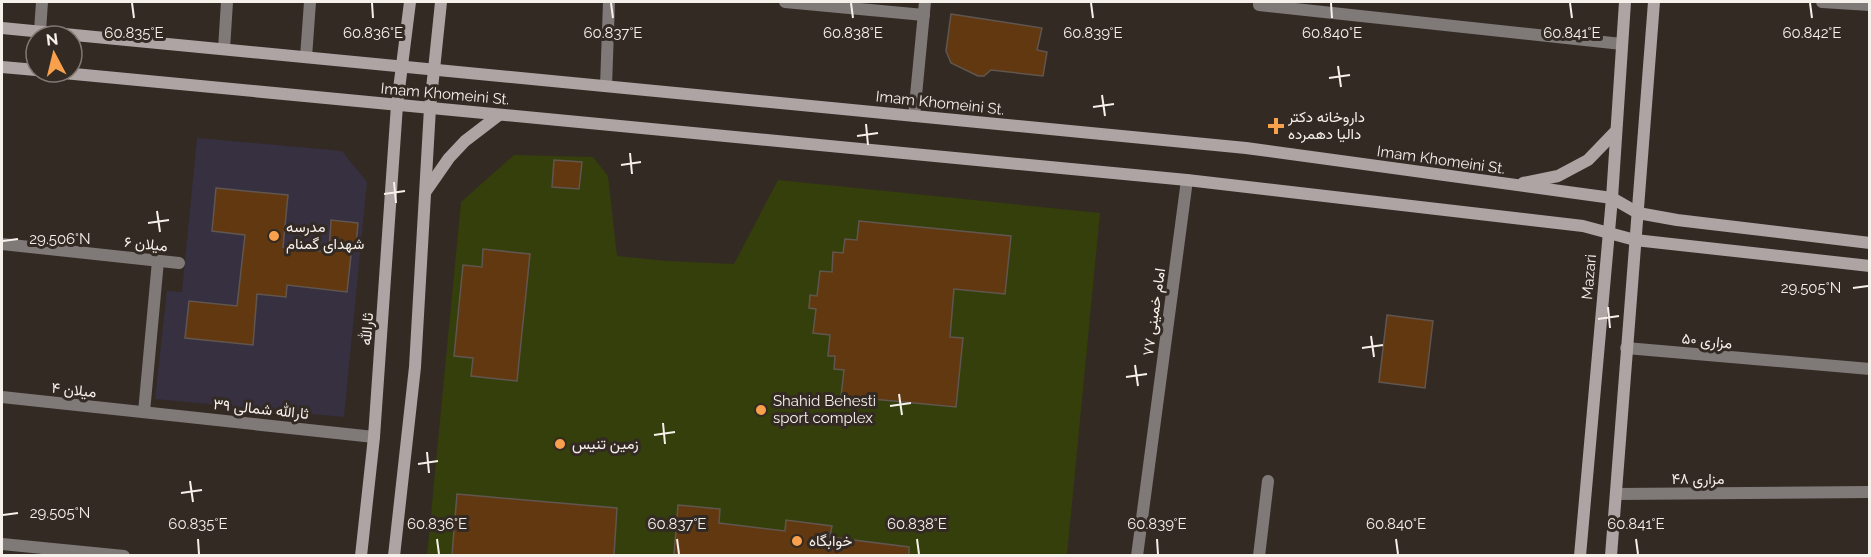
<svg xmlns="http://www.w3.org/2000/svg" width="1871" height="557" font-family="Raleway,Vazirmatn,sans-serif">
<style>
.education{fill:#363041}
.green{fill:#343f0b}
.building{fill:#623810;stroke:#60564f;stroke-width:1.5}
.lines{fill:none;stroke-linecap:round;stroke-linejoin:round}
.minor{stroke:#7f7978;stroke-width:12}
.secondary{stroke:#aea4a3;stroke-width:12}
.ticks{fill:none;stroke:#f6f0eb;stroke-width:2}
.poi-dot{fill:#f9a04c;stroke:#332a24;stroke-width:2}
.labels{text-anchor:middle;dominant-baseline:central;stroke-width:6;stroke-linejoin:round;paint-order:stroke}
.street-label{font-size:15px;fill:#f6f0eb;stroke:#332a24}
.poi-label{font-size:15px;fill:#f6f0eb;stroke:#332a24;text-anchor:start}
.ticks-label{font-size:15px;text-anchor:middle;fill:#f6f0eb;stroke:#332a24;stroke-width:6;stroke-linejoin:round;paint-order:stroke}
</style>
<rect width="100%" height="100%" fill="#332a24"/>
<!-- education -->
<path class="education" d="M197,138L342,151L367,182L344,417L155,399L167,291L182,292Z"/>
<!-- green -->
<path class="green" d="M514,155L593,157L608,176L617,256L667,261L734,264L778,180L1100,213L1067,555L427,556L461,202Z"/>
<!-- building -->
<g class="building">
<path d="M951,14L1042,28L1037,50L1047,52L1043,76L991,70L984,76H978L951,63L946,51Z"/>
<path d="M554,160L582,162L579,189L552,187Z"/>
<path d="M216,188L288,195L283,247L329,252L331,220L358,223L356,246H352L347,292L287,285L286,297L257,294L253,345L185,338L189,301L237,306L245,235L212,231Z"/>
<path d="M859,221L1011,236L1005,294L954,289L950,337L963,338L956,407L841,396L844,370L834,369L835,356H828L830,335L813,333L816,309L809,308L810,295L817,296L820,271L832,272L833,252L843,253L845,239L857,240Z"/>
<path d="M483,249L530,254L517,381L471,376L473,358L454,356L463,265L482,267Z"/>
<path d="M1387,315L1433,321L1425,388L1379,382Z"/>
<path d="M457,494L617,508L614,555H452Z"/>
<path d="M678,505L720,509L719,523L785,531L786,520L832,526L830,537L909,547V555H674Z"/>
</g>
<g class="lines">
<!-- minor -->
<g class="minor">
<path d="M785,2L924,15"/>
<path d="M1259,2V5L1622,44"/>
<path d="M1822,2L1870,5"/>
<path d="M40,31L42,2"/>
<path d="M224,49L227,2"/>
<path d="M306,57L310,2"/>
<path d="M606,86L609,2"/>
<path d="M914,116L925,2"/>
<path d="M2,244L179,263"/>
<path d="M1626,348L1870,369"/>
<path d="M2,397L374,437"/>
<path d="M144,412L158,261"/>
<path d="M1616,494L1870,492"/>
<path d="M2,544L124,556"/>
<path d="M1137,556L1187,180"/>
<path d="M1259,556L1268,481"/>
</g>
<!-- secondary -->
<g class="secondary">
<path d="M2,28L1246,148L1612,198L1638,213L1677,220L1870,243"/>
<path d="M2,67L36,70"/>
<path d="M53,72L1187,180L1583,226L1635,240L1870,266"/>
<path d="M1523,183L1558,176L1588,160L1616,131"/>
<path d="M426,191L449,158L465,141L499,115"/>
<path d="M361,556L374,437L397,105L410,2"/>
<path d="M394,556L415,367L430,108L441,2"/>
<path d="M1580,556L1612,198L1625,2"/>
<path d="M1611,556L1654,2"/>
</g>
</g>
<!-- ticks -->
<path class="ticks" d="M132,3L134,18M372,3L373,18M611,3L613,18M851,3L853,18M1091,3L1093,18M1331,3L1332,18M1570,3L1572,18M1810,3L1812,18M1338,66L1341,87M1329,78L1350,75M1102,95L1105,116M1093,107L1114,104M866,124L868,145M857,136L878,133M630,153L632,174M621,165L641,162M394,182L396,203M384,194L405,191M157,211L160,232M148,223L169,220M3,241L18,239M1853,288L1868,286M1608,307L1610,328M1598,319L1619,316M1371,336L1374,357M1362,348L1383,345M1135,365L1138,386M1126,377L1147,374M899,394L902,415M890,406L911,403M663,423L665,444M654,435L675,432M427,452L429,473M418,464L438,461M190,481L193,502M181,493L202,490M3,515L18,513M198,539L199,554M437,539L439,554M677,539L679,554M917,539L919,554M1157,539L1158,554M1396,539L1398,554M1636,539L1638,554"/>
<!-- markers -->
<g class="poi-dot">
<path d="M1273 117h6v6h6v6h-6v6h-6v-6h-6v-6h6z"/>
<circle cx="274" cy="236" r="6"/>
<circle cx="761" cy="410" r="6"/>
<circle cx="560" cy="444" r="6"/>
<circle cx="797" cy="541" r="6"/>
</g>
<g class="labels">
<!-- street labels -->
<g class="street-label">
<text transform="translate(445 94) rotate(5)">Imam Khomeini St.</text>
<text transform="translate(940 103) rotate(6)">Imam Khomeini St.</text>
<text transform="translate(1441 160) rotate(8)">Imam Khomeini St.</text>
<text transform="translate(146 244) rotate(6)">میلان ۶</text>
<text transform="translate(1589 277) rotate(-85)">Mazari</text>
<text transform="translate(1154 312) rotate(-82)">امام خمینی ۷۷</text>
<text transform="translate(367 329) rotate(-86)">ثارالله</text>
<text transform="translate(1707 341) rotate(6)">مزاری ۵۰</text>
<text transform="translate(74 390) rotate(6)">میلان ۴</text>
<text transform="translate(261 409) rotate(6)">ثارالله شمالی ۳۹</text>
<text x="1698" y="479">مزاری ۴۸</text>
</g>
<!-- poi labels -->
<g class="poi-label">
<text x="1288" y="117">داروخانه دکتر<tspan x="1288" dy="17">دالیا دهمرده</tspan></text>
<text x="286" y="227">مدرسه<tspan x="286" dy="17">شهدای گمنام</tspan></text>
<text x="773" y="401">Shahid Behesti<tspan x="773" dy="17">sport complex</tspan></text>
<text x="572" y="444">زمین تنیس</text>
<text x="809" y="541">خوابگاه</text>
</g>
</g>
<g class="ticks-label">
<text x="134" y="38">60.835°E</text>
<text x="373" y="38">60.836°E</text>
<text x="613" y="38">60.837°E</text>
<text x="853" y="38">60.838°E</text>
<text x="1093" y="38">60.839°E</text>
<text x="1332" y="38">60.840°E</text>
<text x="1572" y="38">60.841°E</text>
<text x="1812" y="38">60.842°E</text>
<text x="60" y="244">29.506°N</text>
<text x="1811" y="293">29.505°N</text>
<text x="60" y="518">29.505°N</text>
<text x="198" y="529">60.835°E</text>
<text x="437" y="529">60.836°E</text>
<text x="677" y="529">60.837°E</text>
<text x="917" y="529">60.838°E</text>
<text x="1157" y="529">60.839°E</text>
<text x="1396" y="529">60.840°E</text>
<text x="1636" y="529">60.841°E</text>
</g>
<!-- border -->
<rect width="1871" height="557" fill="none" stroke="#f6f0eb" stroke-width="6"/>
<!-- north arrow -->
<g transform="translate(54 54) rotate(353)"><circle r="28" fill="#332a24" stroke="#817974" stroke-width="1.5"/>
<path d="M0-4.5L10 22L0 15L-10 22Z" fill="#f9a04c"/>
<text y="-9" font-size="16" font-weight="bold" text-anchor="middle" fill="#f6f0eb">N</text>
</g>
</svg>
